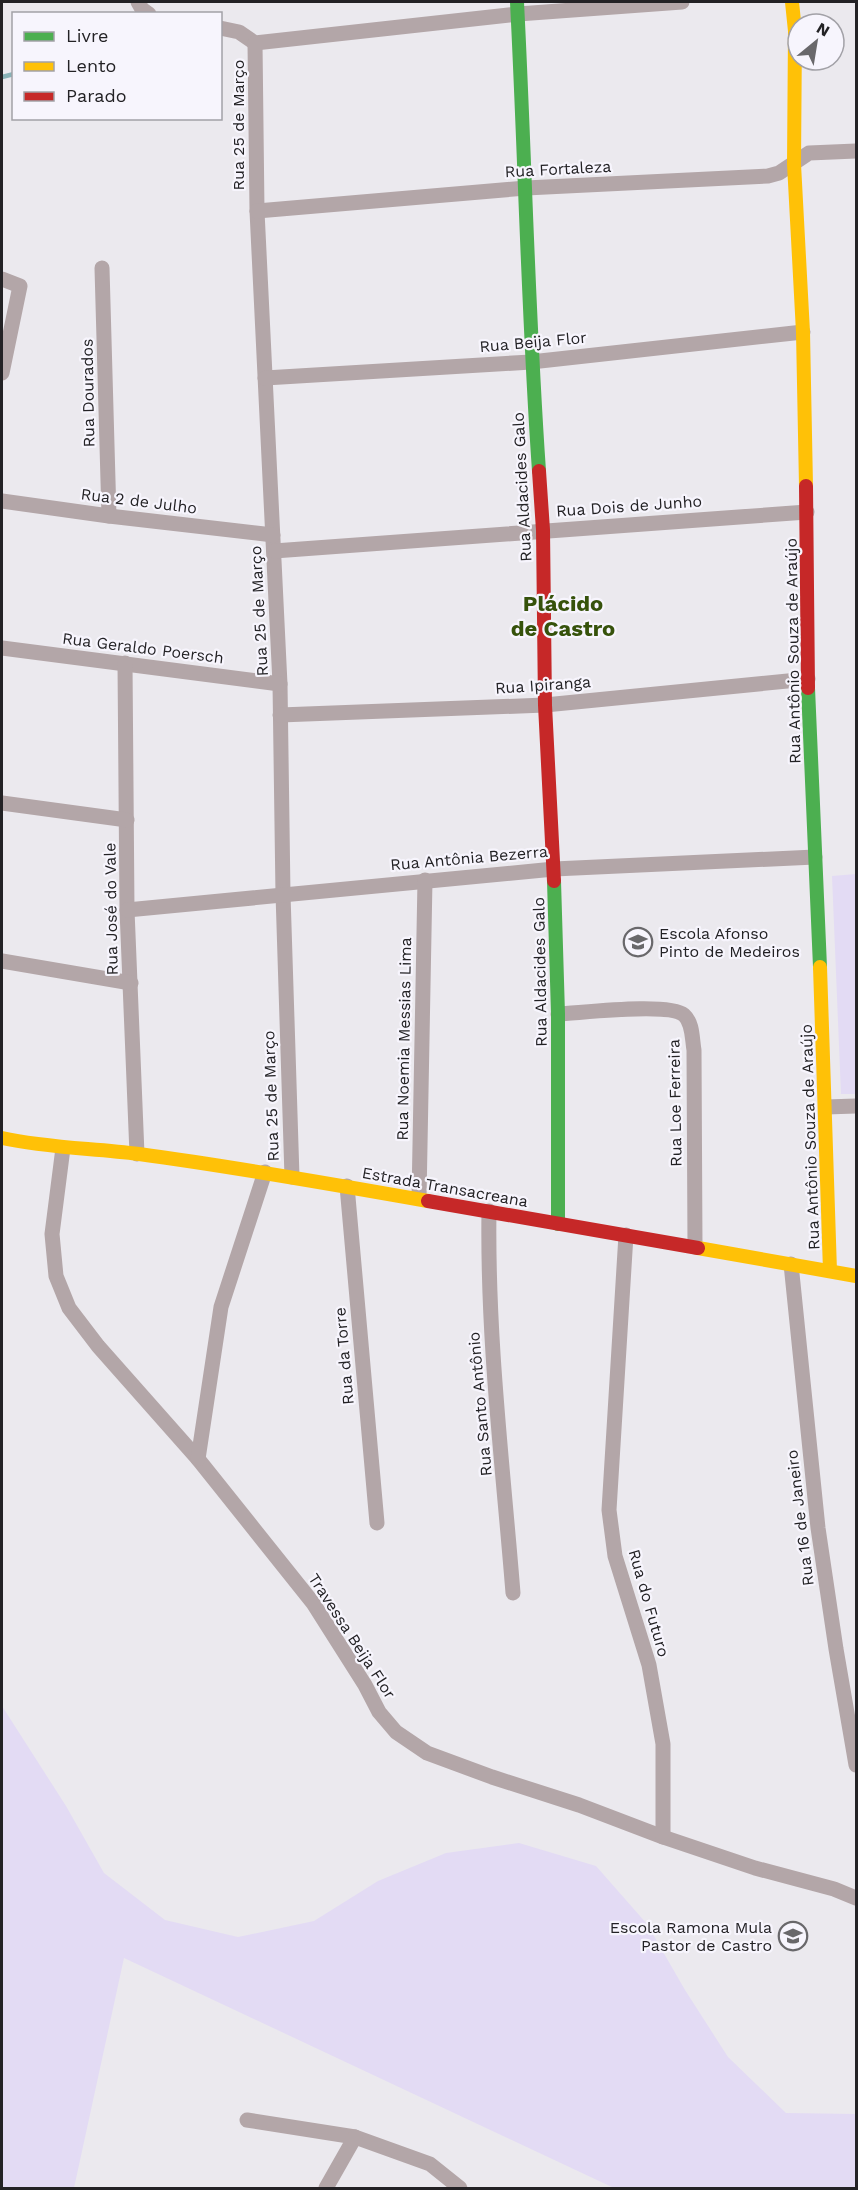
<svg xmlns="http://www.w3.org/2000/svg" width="858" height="2190" font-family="'Work Sans',sans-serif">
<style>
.green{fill:#e3dbf4}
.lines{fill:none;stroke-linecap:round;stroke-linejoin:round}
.stream{stroke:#88b2b7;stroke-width:4.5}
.street{stroke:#b3a6a8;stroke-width:15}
.fast{stroke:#4caf50;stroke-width:14}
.slow{stroke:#ffc107;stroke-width:14}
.jam{stroke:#c62828;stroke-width:14}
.labels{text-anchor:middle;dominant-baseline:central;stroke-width:4.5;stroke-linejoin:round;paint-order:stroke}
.street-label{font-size:16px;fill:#232225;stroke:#f7f5fd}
.poi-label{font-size:16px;fill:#232225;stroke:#f7f5fd;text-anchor:start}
.district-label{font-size:22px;font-weight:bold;fill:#36520b;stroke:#f7f5fd}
</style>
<rect width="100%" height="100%" fill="#ebe9ee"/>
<!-- green -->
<g class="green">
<path d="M856,874V1094H841L832,876Z"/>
<path d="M2,1706L66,1806L104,1873L165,1920L238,1937L314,1921L378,1881L446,1853L519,1843L596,1866L647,1924L685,1990L728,2057L786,2113L856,2114V2188H614L124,1958L74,2188H2Z"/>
</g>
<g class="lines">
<!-- stream -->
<path class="stream" d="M2,77L14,74"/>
<!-- street -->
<g class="street">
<path d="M138,2L142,9L149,14"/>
<path d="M220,28L239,32L255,43L518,14L682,2"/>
<path d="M255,43L257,211L280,684L283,894L292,1177"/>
<path d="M257,211L526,188L768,176L779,173L809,153L856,151"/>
<path d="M102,268L109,516"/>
<path d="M2,279L20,286L2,373"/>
<path d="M265,378L531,362L803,332"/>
<path d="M2,501L109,516L273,535"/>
<path d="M274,551L807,512"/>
<path d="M2,648L280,684"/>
<path d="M125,663L127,910L137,1154"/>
<path d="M280,715L545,705L808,679"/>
<path d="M2,803L127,820"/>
<path d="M127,910L554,869L815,857"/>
<path d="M2,961L131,983"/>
<path d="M558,1014C581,1013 668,1002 684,1015C693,1023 692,1039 694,1050L695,1247"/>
<path d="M826,1107L856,1106"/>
<path d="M63,1148L52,1234L56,1276L69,1308L98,1346L198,1459L313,1603L365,1685L379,1712L396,1732L427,1753L492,1777L579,1805L663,1837L755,1868L834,1889L856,1898"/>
<path d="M347,1186L377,1523"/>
<path d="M419,1198L425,880"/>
<path d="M489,1211C487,1339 503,1467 513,1593"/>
<path d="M626,1235L609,1510L615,1556L649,1665L663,1744V1837"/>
<path d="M791,1264L818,1528L836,1649L856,1765"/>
<path d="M198,1459L221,1307L265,1172"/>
<path d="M247,2120L355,2137L430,2164L460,2188"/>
<path d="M326,2188L355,2137"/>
</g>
<!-- fast -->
<g class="fast">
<path d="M517,2C525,158 528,315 539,471"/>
<path d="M808,688L820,967"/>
<path d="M554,881L558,1014V1224"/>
</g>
<!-- slow -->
<g class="slow">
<path d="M792,2L795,31L794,164L803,332L806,486"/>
<path d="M820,967L830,1271"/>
<path d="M2,1138C47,1148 93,1148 139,1154C236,1167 332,1184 428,1201"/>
<path d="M698,1248L856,1276"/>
</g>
<!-- jam -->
<g class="jam">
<path d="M539,471L543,530L545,705L554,881"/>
<path d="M806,486L808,688"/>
<path d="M428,1201L698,1248"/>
</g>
</g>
<!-- icons -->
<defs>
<g id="school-ring" transform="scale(1.5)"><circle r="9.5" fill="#f7f5fd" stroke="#69686b" stroke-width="1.5"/><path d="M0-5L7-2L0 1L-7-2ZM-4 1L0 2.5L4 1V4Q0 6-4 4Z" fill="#69686b"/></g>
</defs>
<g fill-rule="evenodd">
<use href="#school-ring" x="638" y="942"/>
<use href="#school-ring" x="793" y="1936"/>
</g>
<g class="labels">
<!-- street labels -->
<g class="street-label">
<text transform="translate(238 125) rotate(-90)">Rua 25 de Março</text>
<text transform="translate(558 169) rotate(-3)">Rua Fortaleza</text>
<text transform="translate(533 342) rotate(-5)">Rua Beija Flor</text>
<text transform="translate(88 393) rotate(-91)">Rua Dourados</text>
<text transform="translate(522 487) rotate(-93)">Rua Aldacides Galo</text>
<text transform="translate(139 501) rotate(7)">Rua 2 de Julho</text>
<text transform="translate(629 506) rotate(-4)">Rua Dois de Junho</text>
<text transform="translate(259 611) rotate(-93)">Rua 25 de Março</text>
<text transform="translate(143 648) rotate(7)">Rua Geraldo Poersch</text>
<text transform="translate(793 651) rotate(-91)">Rua Antônio Souza de Araújo</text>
<text transform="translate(543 685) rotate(-4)">Rua Ipiranga</text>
<text transform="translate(469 858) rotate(-5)">Rua Antônia Bezerra</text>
<text transform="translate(111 909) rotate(-91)">Rua José do Vale</text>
<text transform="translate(540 972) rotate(-91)">Rua Aldacides Galo</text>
<text transform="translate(404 1039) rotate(-89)">Rua Noemia Messias Lima</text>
<text transform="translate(271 1096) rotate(-92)">Rua 25 de Março</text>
<text transform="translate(675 1103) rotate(-91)">Rua Loe Ferreira</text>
<text transform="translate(810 1137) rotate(-92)">Rua Antônio Souza de Araújo</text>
<text transform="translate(445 1187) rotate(10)">Estrada Transacreana</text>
<text transform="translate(344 1356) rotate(-95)">Rua da Torre</text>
<text transform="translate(480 1404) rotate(-95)">Rua Santo Antônio</text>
<text transform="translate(800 1518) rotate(-97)">Rua 16 de Janeiro</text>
<text transform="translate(649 1603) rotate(74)">Rua do Futuro</text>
<text transform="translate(352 1636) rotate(57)">Travessa Beija Flor</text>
</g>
<!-- poi labels -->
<g class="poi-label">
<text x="659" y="933">Escola Afonso<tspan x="659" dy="18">Pinto de Medeiros</tspan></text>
<text x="772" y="1927" text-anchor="end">Escola Ramona Mula<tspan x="772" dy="18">Pastor de Castro</tspan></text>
</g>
<!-- district labels -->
<g class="district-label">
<text x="563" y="603">Plácido<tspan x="563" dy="25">de Castro</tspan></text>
</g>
</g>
<!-- border -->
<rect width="858" height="2190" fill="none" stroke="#232225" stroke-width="6"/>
<!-- legend -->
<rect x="12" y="12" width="210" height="108" fill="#f7f5fd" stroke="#a2a1a7" stroke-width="1.5"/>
<rect x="24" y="32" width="30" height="9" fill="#4caf50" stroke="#a2a1a7" stroke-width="1.5"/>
<text x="66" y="42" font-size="18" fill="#232225">Livre</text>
<rect x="24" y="62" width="30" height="9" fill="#ffc107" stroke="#a2a1a7" stroke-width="1.5"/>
<text x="66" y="72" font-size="18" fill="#232225">Lento</text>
<rect x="24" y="92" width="30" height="9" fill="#c62828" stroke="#a2a1a7" stroke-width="1.5"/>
<text x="66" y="102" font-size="18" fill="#232225">Parado</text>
<!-- north arrow -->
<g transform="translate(816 42) rotate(30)"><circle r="28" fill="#f7f5fd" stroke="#a2a1a7" stroke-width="1.5"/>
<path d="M0-4.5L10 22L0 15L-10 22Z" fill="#69686b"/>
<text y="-9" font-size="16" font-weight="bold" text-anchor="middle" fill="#232225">N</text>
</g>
</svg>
